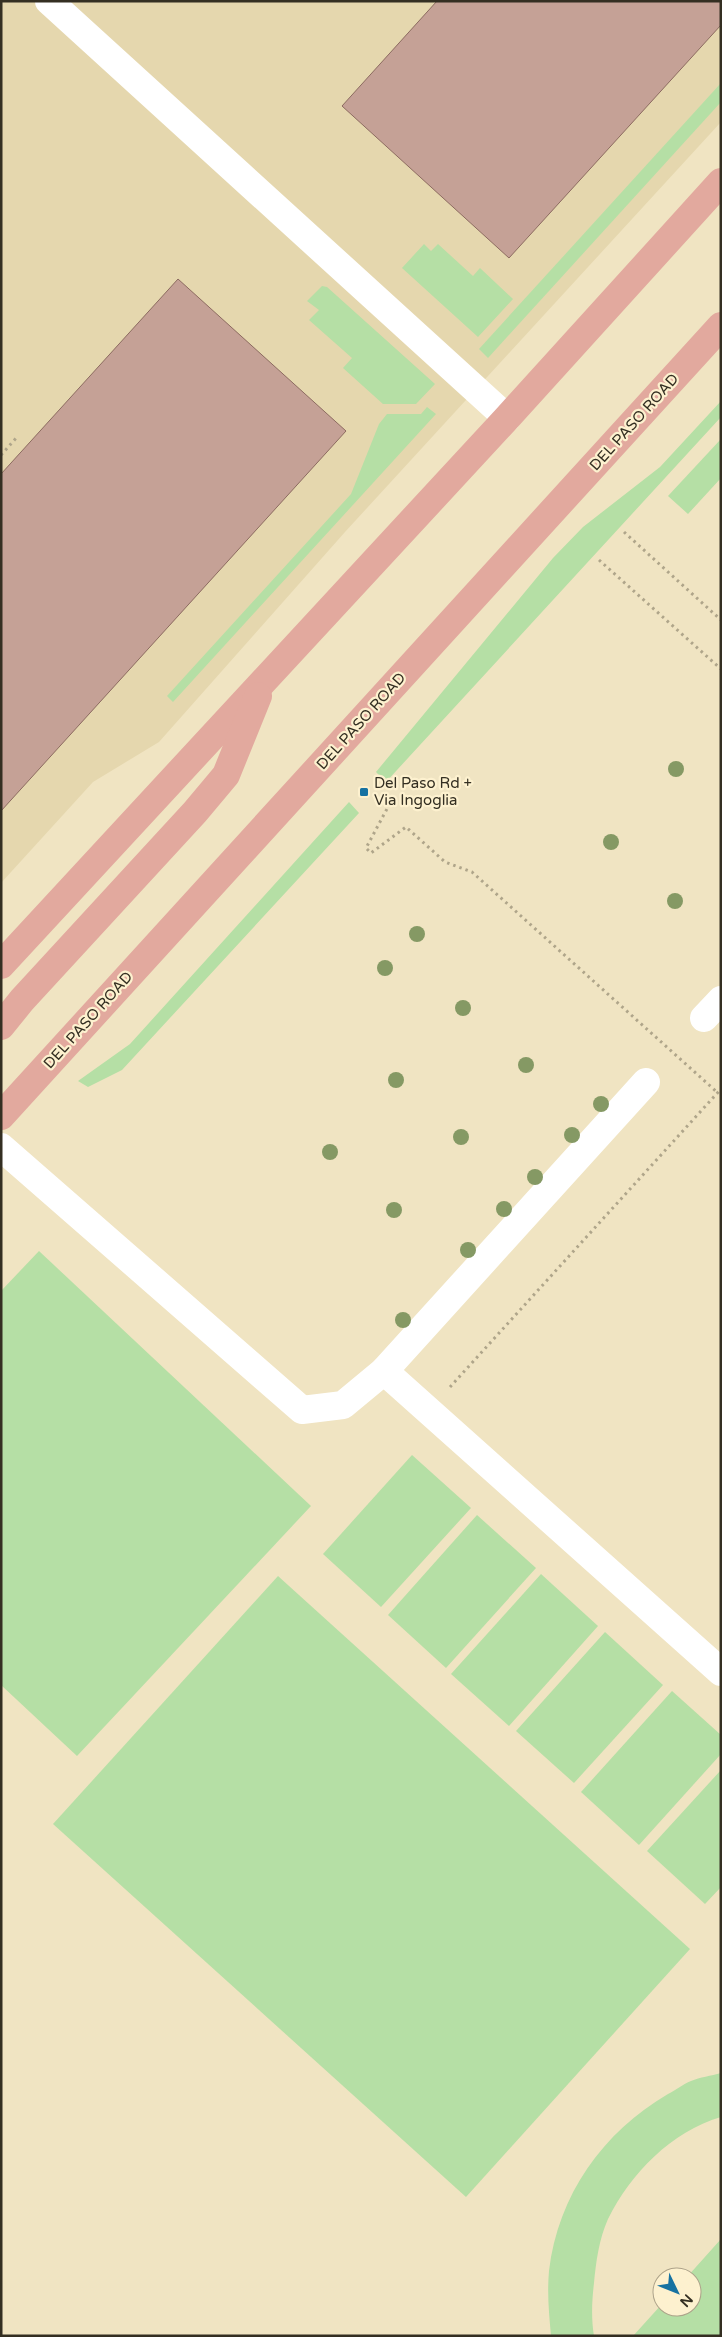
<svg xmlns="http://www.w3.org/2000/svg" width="722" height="2337" font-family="'Varela Round',sans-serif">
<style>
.built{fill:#e5d7ae}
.green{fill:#b5dfa5}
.building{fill:#c5a196;stroke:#8c6b60}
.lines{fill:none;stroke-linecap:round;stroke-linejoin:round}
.path{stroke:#afa58a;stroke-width:3;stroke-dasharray:2.5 4;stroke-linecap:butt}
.minor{stroke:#fff;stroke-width:28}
.major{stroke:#e2a99e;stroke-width:28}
.tree{fill:#859964}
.poi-dot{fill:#1772a1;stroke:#fdf1cf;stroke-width:2}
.labels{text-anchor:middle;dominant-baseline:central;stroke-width:4.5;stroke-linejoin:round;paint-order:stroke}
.street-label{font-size:15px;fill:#342f22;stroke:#fdf1cf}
.poi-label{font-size:15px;fill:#342f22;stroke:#fdf1cf;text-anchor:start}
</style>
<rect width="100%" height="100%" fill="#f0e4c2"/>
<!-- built -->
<path class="built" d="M1,1H721V122L345,532L159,742L93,782L1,883Z"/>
<!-- green -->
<g class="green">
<path d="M721,83V102L488,358L479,349Z"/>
<path d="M424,244L431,251L438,244L473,276L480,268L513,299L478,337L402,268Z"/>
<path d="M322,286L327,287L435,384L416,404H383L343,368L352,358L309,320L319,310L307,301Z"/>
<path d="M721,401V417L386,782L376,772L553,558L583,527L660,467Z"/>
<path d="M427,407L436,414L173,702L167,696L351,494L379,424L387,414H421Z"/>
<path d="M721,439V478L688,514L668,496Z"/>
<path d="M349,802L359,813L122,1070L88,1087L78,1081L130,1044Z"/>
<path d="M39,1251L311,1506L77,1756L1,1685V1291Z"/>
<path d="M412,1455L471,1508L381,1607L323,1554Z"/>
<path d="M477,1515L536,1568L446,1668L388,1615Z"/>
<path d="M541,1574L598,1626L509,1726L451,1674Z"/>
<path d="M278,1576L690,1949L466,2197L53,1824Z"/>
<path d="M605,1632L663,1685L574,1783L516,1731Z"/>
<path d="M672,1691L721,1735V1754L639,1845L581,1792Z"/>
<path d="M721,1770V1887L705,1904L647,1851Z"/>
<path d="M721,2073V2117C671,2132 631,2173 608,2219C599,2239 596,2262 594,2283C592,2300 591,2318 594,2336H551C549,2314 547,2293 549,2271C558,2195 603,2132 668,2094C676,2090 683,2084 691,2081C700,2077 711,2076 721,2073Z"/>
<path d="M721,2239V2336H633L662,2304V2307H692V2277H687Z"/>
</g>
<!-- building -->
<g class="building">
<path d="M437,1H721V25L509,258L342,106Z"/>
<path d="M178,279L346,431L1,811V474Z"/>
</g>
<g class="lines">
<!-- path -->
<g class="path">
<path d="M1,455L18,436"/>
<path d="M624,532L721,620"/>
<path d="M599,560L721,669"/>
<path d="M381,799L388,807L366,848L371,853L406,827L445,862L472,872L718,1093"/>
<path d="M450,1387L721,1089"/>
</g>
<!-- minor -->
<g class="minor">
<path d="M49,1L507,418"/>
<path d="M704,1018L721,1000"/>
<path d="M1,1147L302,1410L343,1405L384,1371L646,1082"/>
<path d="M384,1371L721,1672"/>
</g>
<!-- major -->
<g class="major">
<path d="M1,965L507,418L721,182"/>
<path d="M1,1026L22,1000L195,812L226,775L258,696"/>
<path d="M1,1116L721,326"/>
</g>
</g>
<!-- trees -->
<g class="tree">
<circle cx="676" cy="769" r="8"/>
<circle cx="611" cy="842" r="8"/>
<circle cx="675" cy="901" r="8"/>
<circle cx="417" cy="934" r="8"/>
<circle cx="385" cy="968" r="8"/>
<circle cx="463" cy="1008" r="8"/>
<circle cx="526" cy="1065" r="8"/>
<circle cx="396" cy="1080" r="8"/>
<circle cx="601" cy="1104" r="8"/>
<circle cx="572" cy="1135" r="8"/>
<circle cx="461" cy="1137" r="8"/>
<circle cx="330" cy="1152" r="8"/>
<circle cx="535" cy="1177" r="8"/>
<circle cx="504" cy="1209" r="8"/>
<circle cx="394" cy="1210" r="8"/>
<circle cx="468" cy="1250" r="8"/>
<circle cx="403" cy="1320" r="8"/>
</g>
<!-- markers -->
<rect class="poi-dot" x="359" y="787" width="10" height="10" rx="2.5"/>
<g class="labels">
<!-- street labels -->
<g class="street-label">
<text transform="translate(634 422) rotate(-48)">DEL PASO ROAD</text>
<text transform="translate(361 721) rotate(-48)">DEL PASO ROAD</text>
<text transform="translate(88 1020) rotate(-48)">DEL PASO ROAD</text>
</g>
<!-- poi labels -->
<g class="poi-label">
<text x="374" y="783">Del Paso Rd +<tspan x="374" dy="17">Via Ingoglia</tspan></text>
</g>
</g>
<!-- border -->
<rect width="722" height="2337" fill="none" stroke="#342f22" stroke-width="5"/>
<!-- north arrow -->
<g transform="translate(677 2292) rotate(133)"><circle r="24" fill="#fdf1cf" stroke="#ada38a"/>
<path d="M0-4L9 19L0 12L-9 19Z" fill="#1772a1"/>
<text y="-8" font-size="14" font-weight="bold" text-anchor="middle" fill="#342f22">N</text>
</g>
</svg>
